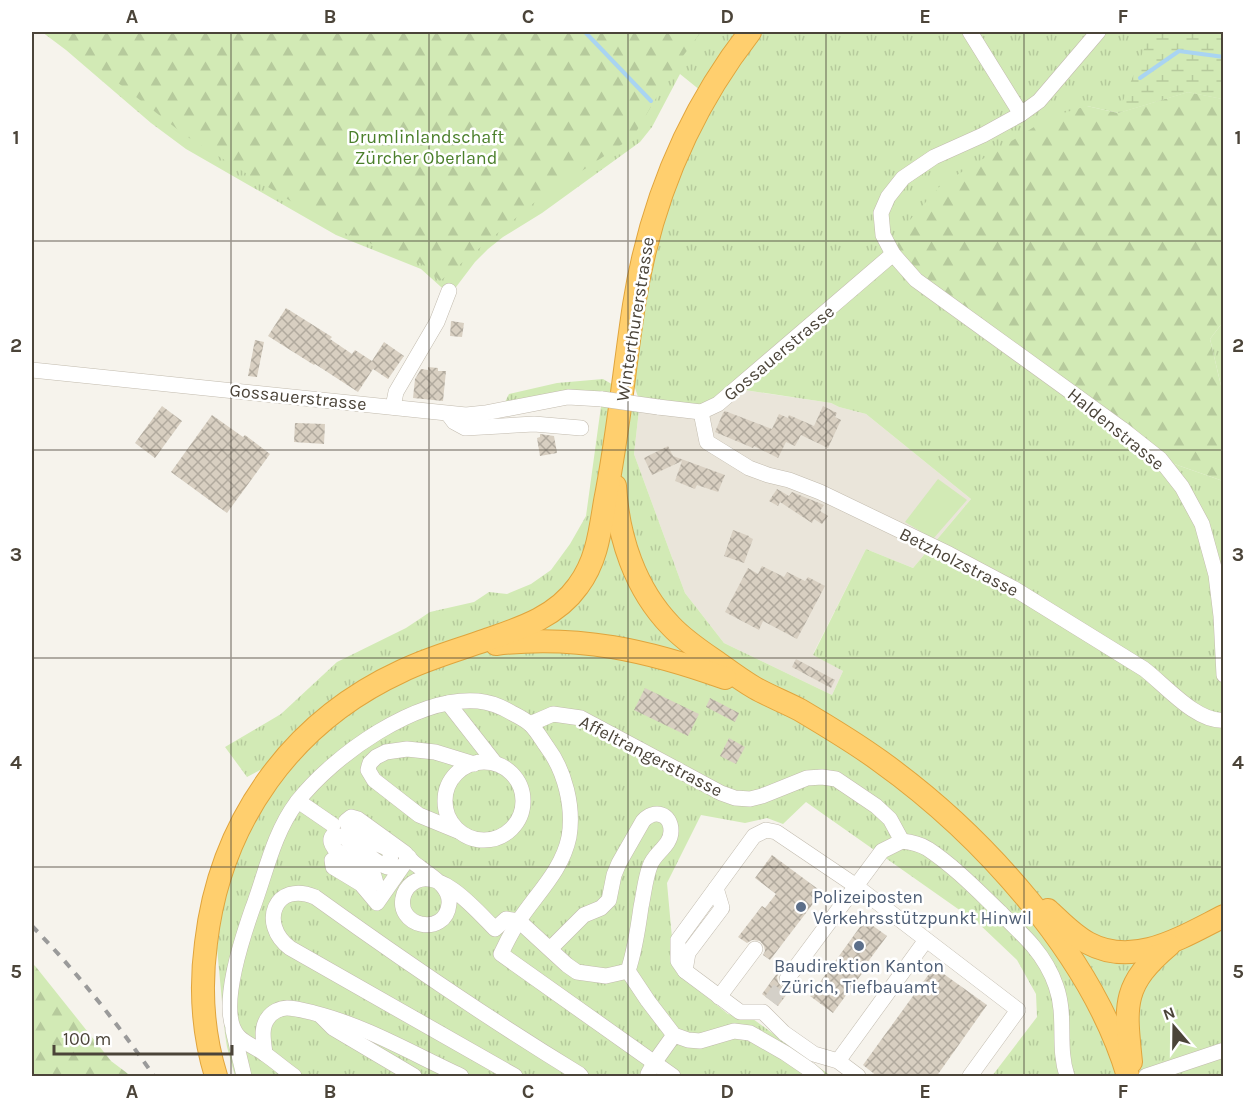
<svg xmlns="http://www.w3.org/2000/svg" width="1255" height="1108" font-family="Karla,sans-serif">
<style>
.residential{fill:#eae5da}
.grass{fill:url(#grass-tufts);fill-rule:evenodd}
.forest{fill:url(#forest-firs)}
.wetland{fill:url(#wetland-marsh)}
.garden{fill:#d2eab5}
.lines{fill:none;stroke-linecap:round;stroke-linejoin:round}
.stream{stroke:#a9d4f2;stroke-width:4}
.building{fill:url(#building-cross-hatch)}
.minor-tunnel{stroke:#d4d0c8;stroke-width:15;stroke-dasharray:15 8;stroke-linecap:butt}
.minor-casing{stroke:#c2bbae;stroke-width:16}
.highway-casing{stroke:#e0a43c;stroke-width:24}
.minor{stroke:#fff;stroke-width:15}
.highway{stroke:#ffcf6e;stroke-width:22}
.rail{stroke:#9a9a9a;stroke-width:4;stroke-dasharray:8 8;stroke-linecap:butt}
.minor-bridge-casing{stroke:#c2bbae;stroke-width:16;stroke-linecap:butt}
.minor-bridge{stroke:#fff;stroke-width:15}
.grid{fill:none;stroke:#4b4439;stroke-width:1.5;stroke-opacity:0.55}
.service-dot{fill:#5c6f8a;stroke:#fff;stroke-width:2}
.labels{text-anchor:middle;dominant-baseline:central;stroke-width:5;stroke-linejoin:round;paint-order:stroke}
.park-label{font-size:18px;fill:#4a7f2a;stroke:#fff}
.street-label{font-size:18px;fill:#4b4439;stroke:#fff}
.service-label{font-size:18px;fill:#4e5e75;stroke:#fff;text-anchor:start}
.neatline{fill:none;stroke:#4b4439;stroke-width:2}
.grid-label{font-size:20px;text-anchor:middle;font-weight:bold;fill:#4b4439}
</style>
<defs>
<pattern id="grass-tufts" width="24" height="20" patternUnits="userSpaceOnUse" patternTransform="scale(1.5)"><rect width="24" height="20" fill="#d2eab5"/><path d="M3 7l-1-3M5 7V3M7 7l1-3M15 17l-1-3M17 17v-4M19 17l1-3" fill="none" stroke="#b6ca9c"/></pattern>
<pattern id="forest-firs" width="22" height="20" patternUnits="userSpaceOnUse" patternTransform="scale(1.5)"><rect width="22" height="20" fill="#d2eab5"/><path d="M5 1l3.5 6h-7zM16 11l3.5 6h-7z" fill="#b6ca9c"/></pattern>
<pattern id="wetland-marsh" width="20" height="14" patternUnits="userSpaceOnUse" patternTransform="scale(1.5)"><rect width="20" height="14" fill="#d2eab5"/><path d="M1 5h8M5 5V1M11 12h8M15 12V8" fill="none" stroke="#b6ca9c"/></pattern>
<pattern id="building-cross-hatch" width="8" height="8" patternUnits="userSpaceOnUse" patternTransform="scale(1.5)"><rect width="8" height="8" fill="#d8cfc1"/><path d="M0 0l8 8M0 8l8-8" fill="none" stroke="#b1aa9e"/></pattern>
</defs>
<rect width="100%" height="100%" fill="#f6f3ec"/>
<!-- residential -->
<path class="residential" d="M737,389L831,403L839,407L866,414L971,499L913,568L866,549L813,654L843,671L832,695L724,643L685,593L634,454L640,401Z"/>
<!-- grass -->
<g class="grass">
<path d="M42,32H1223V99L1188,92L1118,113L1087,106L1160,459L1223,481V1076H992L1037,1017L1036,994L1017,960L978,923L806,802L783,824L767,818L745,823L701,815L667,883L672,938L670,957L677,973L728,1014L753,1019L831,1076H235L227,1047L225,1034L217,948L224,895L245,838L269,795L306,746L247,777L225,747L281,714L337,662L406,628L430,612L474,602L489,592L507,594L531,584L551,570L570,544L586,516L602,399L501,410L509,394L557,383L603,379L639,400L633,382L637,284L706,95L680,74L652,127L640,142L542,213L503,237L488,249L475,262L450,295L421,269L336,235L186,149L151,123L66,50ZM738,389L831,403L839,407L866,414L971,499L913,568L866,549L813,655L843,671L832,695L724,643L685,593L634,454L640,401L658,407L718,404Z"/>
<path d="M1223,322V390H1222L1210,339Z"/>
</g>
<!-- forest -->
<g class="forest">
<path d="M53,32H701L674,68L633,137L535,202L440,281L422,264L337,230L186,136Z"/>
<path d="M1188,92L1223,99V322L1210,339L1222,390H1223V481L1160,459L893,254L909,221L941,185L1050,117L1087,106L1118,113Z"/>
<path d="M32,963L36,967L111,1061L131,1076H32Z"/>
</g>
<!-- wetland -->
<path class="wetland" d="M1151,32H1223V99L1188,92L1118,113Z"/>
<!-- garden -->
<path class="garden" d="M938,479L967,500L933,539L905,522Z"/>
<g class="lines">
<!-- stream -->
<g class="stream">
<path d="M585,32L651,101"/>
<path d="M1140,78L1179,51L1224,57"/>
</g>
</g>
<!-- building -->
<g class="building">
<path d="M286,308L332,337L330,339L352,354L355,350L372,361L384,342L404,356L388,379L373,369L358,392L315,364L314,365L268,336Z"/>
<path d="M451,321L464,323L462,337L450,336Z"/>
<path d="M255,340L264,342L257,377L248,376Z"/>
<path d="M428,367L438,368V371H446L443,401L413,398L415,379L421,369L428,370Z"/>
<path d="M162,406L182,421L155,458L135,443Z"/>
<path d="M823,406L837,413L835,417L841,420L828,448L801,435L795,446L786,442L778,458L754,446L753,448L715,432L723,413L725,411L772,429L779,414L788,418L789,415L814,426Z"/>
<path d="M212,415L243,437L245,435L270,454L227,513L171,472Z"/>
<path d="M295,423L325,424L324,444L294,442Z"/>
<path d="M540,434L554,436L557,453L540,456L537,438L540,437Z"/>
<path d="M668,446L673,456L725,475L718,492L697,485L695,489L675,481L682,461L652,475L644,458Z"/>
<path d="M777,489L789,496L792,492L824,505L820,511L828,516L822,524L814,519L812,523L780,502L778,506L769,501Z"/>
<path d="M733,530L749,536V537L753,539L744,563L724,556Z"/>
<path d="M762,566L784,577L787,572L805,581L808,577L825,586L797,639L763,621L759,630L725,612L748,568L758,574Z"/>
<path d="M796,659L835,680L831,688L792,667Z"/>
<path d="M645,688L699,714L688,736L634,710Z"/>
<path d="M710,698L739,713L735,722L706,707Z"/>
<path d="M729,738L745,747L736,764L720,756Z"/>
<path d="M772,855L822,892L770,960L763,955L765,951L764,946L760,941L752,940L747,943L738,937L762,906L765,908L776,894L755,878Z"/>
<path d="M865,920L887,936L864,967L866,968L833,1013L810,996Z"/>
<path d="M934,967L987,1005L936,1077H878L863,1065Z"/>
<path d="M778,972L779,973L777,977L778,982L781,986L786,989L793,986L778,1006L762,994Z"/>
</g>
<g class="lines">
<!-- minor-tunnel -->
<path class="minor-tunnel" d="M771,1001L787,979"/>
<!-- minor casing -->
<g class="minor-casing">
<g id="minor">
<path d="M970,32L1021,114"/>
<path d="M1098,32L1039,101L1021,114L983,135L934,157L903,178L888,197L881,213L883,235L893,254L916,280L1122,429L1160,459L1182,487L1202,524L1216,575L1221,616L1224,675"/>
<path d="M32,370L466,415L485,413L568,397L602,399"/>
<path d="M393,407L396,392L437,322L449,291"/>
<path d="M658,407L701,412L718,404L893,254"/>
<path d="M701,412L707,442L749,468L768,475L789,480L820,492L949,554L1013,588L1144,669C1165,685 1197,723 1224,720"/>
<path d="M448,414L454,422L465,428L534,424L581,428"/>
<path d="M448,703L495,763"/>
<path d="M530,724L553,714L581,718L721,793L735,798L750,799L762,796L807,778L822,777L836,779L876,806L890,819L902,841"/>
<circle cx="484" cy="801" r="39"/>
<path d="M298,801L333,825"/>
<path d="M458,831L419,815L374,780L368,770L369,766L370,763L376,757L386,752L407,749L435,752L474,764"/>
<path d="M902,841C912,842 920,844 928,849C955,867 978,891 1001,913C1011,924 1023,934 1033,946C1043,958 1051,971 1056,986C1067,1017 1057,1046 1067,1076"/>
<path d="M409,857L377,903L361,884L333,867L332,860L337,859L373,883H376C370,857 357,859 336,851C333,846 328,841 333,835C352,835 369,861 387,867C392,863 391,854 388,849C374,841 351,838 346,821L351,817L358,819L405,853C409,858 413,863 418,866C430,876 451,886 449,904C446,938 393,927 404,894C406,889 410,884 416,881C441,868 479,913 495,929L506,919L519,921L567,965L577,972L606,976L628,971C635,950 638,929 641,907C644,893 645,879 650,866C654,853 671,846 671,831C671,813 654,809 643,821L619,863L614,875L609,900L601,908L584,915L550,949"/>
<path d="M628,971L648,1001L674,1035L688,1040L700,1041L734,1031L750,1033L785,1053L810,1070L817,1076"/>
<path d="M685,971L688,953L722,908L716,888"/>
<path d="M787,979L882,851L902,841"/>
<path d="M719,997L755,949"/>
<path d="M321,1016L333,1028L414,1076"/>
<path d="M233,1030L244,1076"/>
<path d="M265,1054C264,1043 260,1028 268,1018C272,1012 280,1008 287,1008C296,1008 306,1011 314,1013C366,1026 413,1054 461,1076"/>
<path d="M838,1061L926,940"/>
<path d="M294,1076C284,1069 275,1061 265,1054C257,1048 246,1044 239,1037C216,1014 243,936 252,910C266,873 273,834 297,802C334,755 416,696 478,701C489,702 502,707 512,713C518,716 526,720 531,725C537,731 542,740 547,747C565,771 574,807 569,837C562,871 536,894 518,922C512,932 506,943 501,954L673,1076"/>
<path d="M515,1076L290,948C258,924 275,880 315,897C401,959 489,1019 579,1074L581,1076"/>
<path d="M648,1076V1074L654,1063L674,1035"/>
<path d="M858,1076L838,1061L814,1054L784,1033L763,1012H740L685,971L678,961V940L754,836L766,830L776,832L856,886L1018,1010L970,1076"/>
<path d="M1146,1076L1224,1050"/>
</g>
</g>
<!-- highway casing -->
<g class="highway-casing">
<g id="highway">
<path d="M615,486C618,537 635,589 671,626C686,642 704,653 721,665C732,673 743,681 755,688C769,696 785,702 800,710C827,726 854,742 880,761C982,834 1092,955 1128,1076"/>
<path d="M496,644C577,634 650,651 725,678"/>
<path d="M1048,910C1061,922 1073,935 1088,943C1134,968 1182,937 1224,916"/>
<path d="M1131,1062C1125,1004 1122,985 1169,945"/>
<path d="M216,1076C203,1034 200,988 206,943C220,822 291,722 402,671C429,658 458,650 486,640C521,628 556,617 578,586C597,561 600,531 605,501C618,436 624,371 634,305C650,203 687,113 750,32"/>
</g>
</g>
<!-- minor -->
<use href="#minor" class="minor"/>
<!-- highway -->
<use href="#highway" class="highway"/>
<!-- rail -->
<path class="rail" d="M32,926C77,972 117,1023 154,1076"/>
<!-- minor-bridge casing -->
<g class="minor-bridge-casing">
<path id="minor-bridge" d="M602,399L658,407"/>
</g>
<!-- minor-bridge -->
<use href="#minor-bridge" class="minor-bridge"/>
</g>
<!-- grid -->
<path class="grid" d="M231,32V1076M429,32V1076M628,32V1076M826,32V1076M1024,32V1076M32,241H1224M32,450H1224M32,658H1224M32,867H1224"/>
<!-- markers -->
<g class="service-dot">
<circle cx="801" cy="907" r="6"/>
<circle cx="859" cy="946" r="6"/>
</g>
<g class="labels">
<!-- park labels -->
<g class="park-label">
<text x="426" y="137">Drumlinlandschaft<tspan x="426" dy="21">Zürcher Oberland</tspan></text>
</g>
<!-- street labels -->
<g class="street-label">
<text transform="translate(635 319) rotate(-81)">Winterthurerstrasse</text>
<text transform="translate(779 353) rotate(-40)">Gossauerstrasse</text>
<text transform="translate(298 397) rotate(6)">Gossauerstrasse</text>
<text transform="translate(1116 429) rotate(39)">Haldenstrasse</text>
<text transform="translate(959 562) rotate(27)">Betzholzstrasse</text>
<text transform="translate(651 756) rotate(27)">Affeltrangerstrasse</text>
</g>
<!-- service labels -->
<g class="service-label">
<text x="813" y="897">Polizeiposten<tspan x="813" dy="21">Verkehrsstützpunkt Hinwil</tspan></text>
<text x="859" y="966" text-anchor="middle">Baudirektion Kanton<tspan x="859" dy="21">Zürich, Tiefbauamt</tspan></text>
</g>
</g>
<!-- border -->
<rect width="1255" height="1108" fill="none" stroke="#ffffff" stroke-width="66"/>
<!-- north arrow -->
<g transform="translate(1174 1027) rotate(340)" stroke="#ffffff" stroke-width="4.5" paint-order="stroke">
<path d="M0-4.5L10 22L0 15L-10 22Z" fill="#4b4439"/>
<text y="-9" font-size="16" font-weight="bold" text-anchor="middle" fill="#4b4439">N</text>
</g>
<!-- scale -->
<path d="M54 1045v9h178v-9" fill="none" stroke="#4b4439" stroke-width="3"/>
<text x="63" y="1045" font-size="18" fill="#4b4439" stroke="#ffffff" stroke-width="4.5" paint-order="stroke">100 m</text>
<rect x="33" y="33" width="1189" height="1042" class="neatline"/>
<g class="grid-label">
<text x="132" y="23">A</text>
<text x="330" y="23">B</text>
<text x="528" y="23">C</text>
<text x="727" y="23">D</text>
<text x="925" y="23">E</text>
<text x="1123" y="23">F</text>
<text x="16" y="144">1</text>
<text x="1238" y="144">1</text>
<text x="16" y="352">2</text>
<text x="1238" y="352">2</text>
<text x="16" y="561">3</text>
<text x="1238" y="561">3</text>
<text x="16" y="769">4</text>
<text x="1238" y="769">4</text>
<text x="16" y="978">5</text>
<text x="1238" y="978">5</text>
<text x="132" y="1098">A</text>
<text x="330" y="1098">B</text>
<text x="528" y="1098">C</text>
<text x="727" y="1098">D</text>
<text x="925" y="1098">E</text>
<text x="1123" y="1098">F</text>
</g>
</svg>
